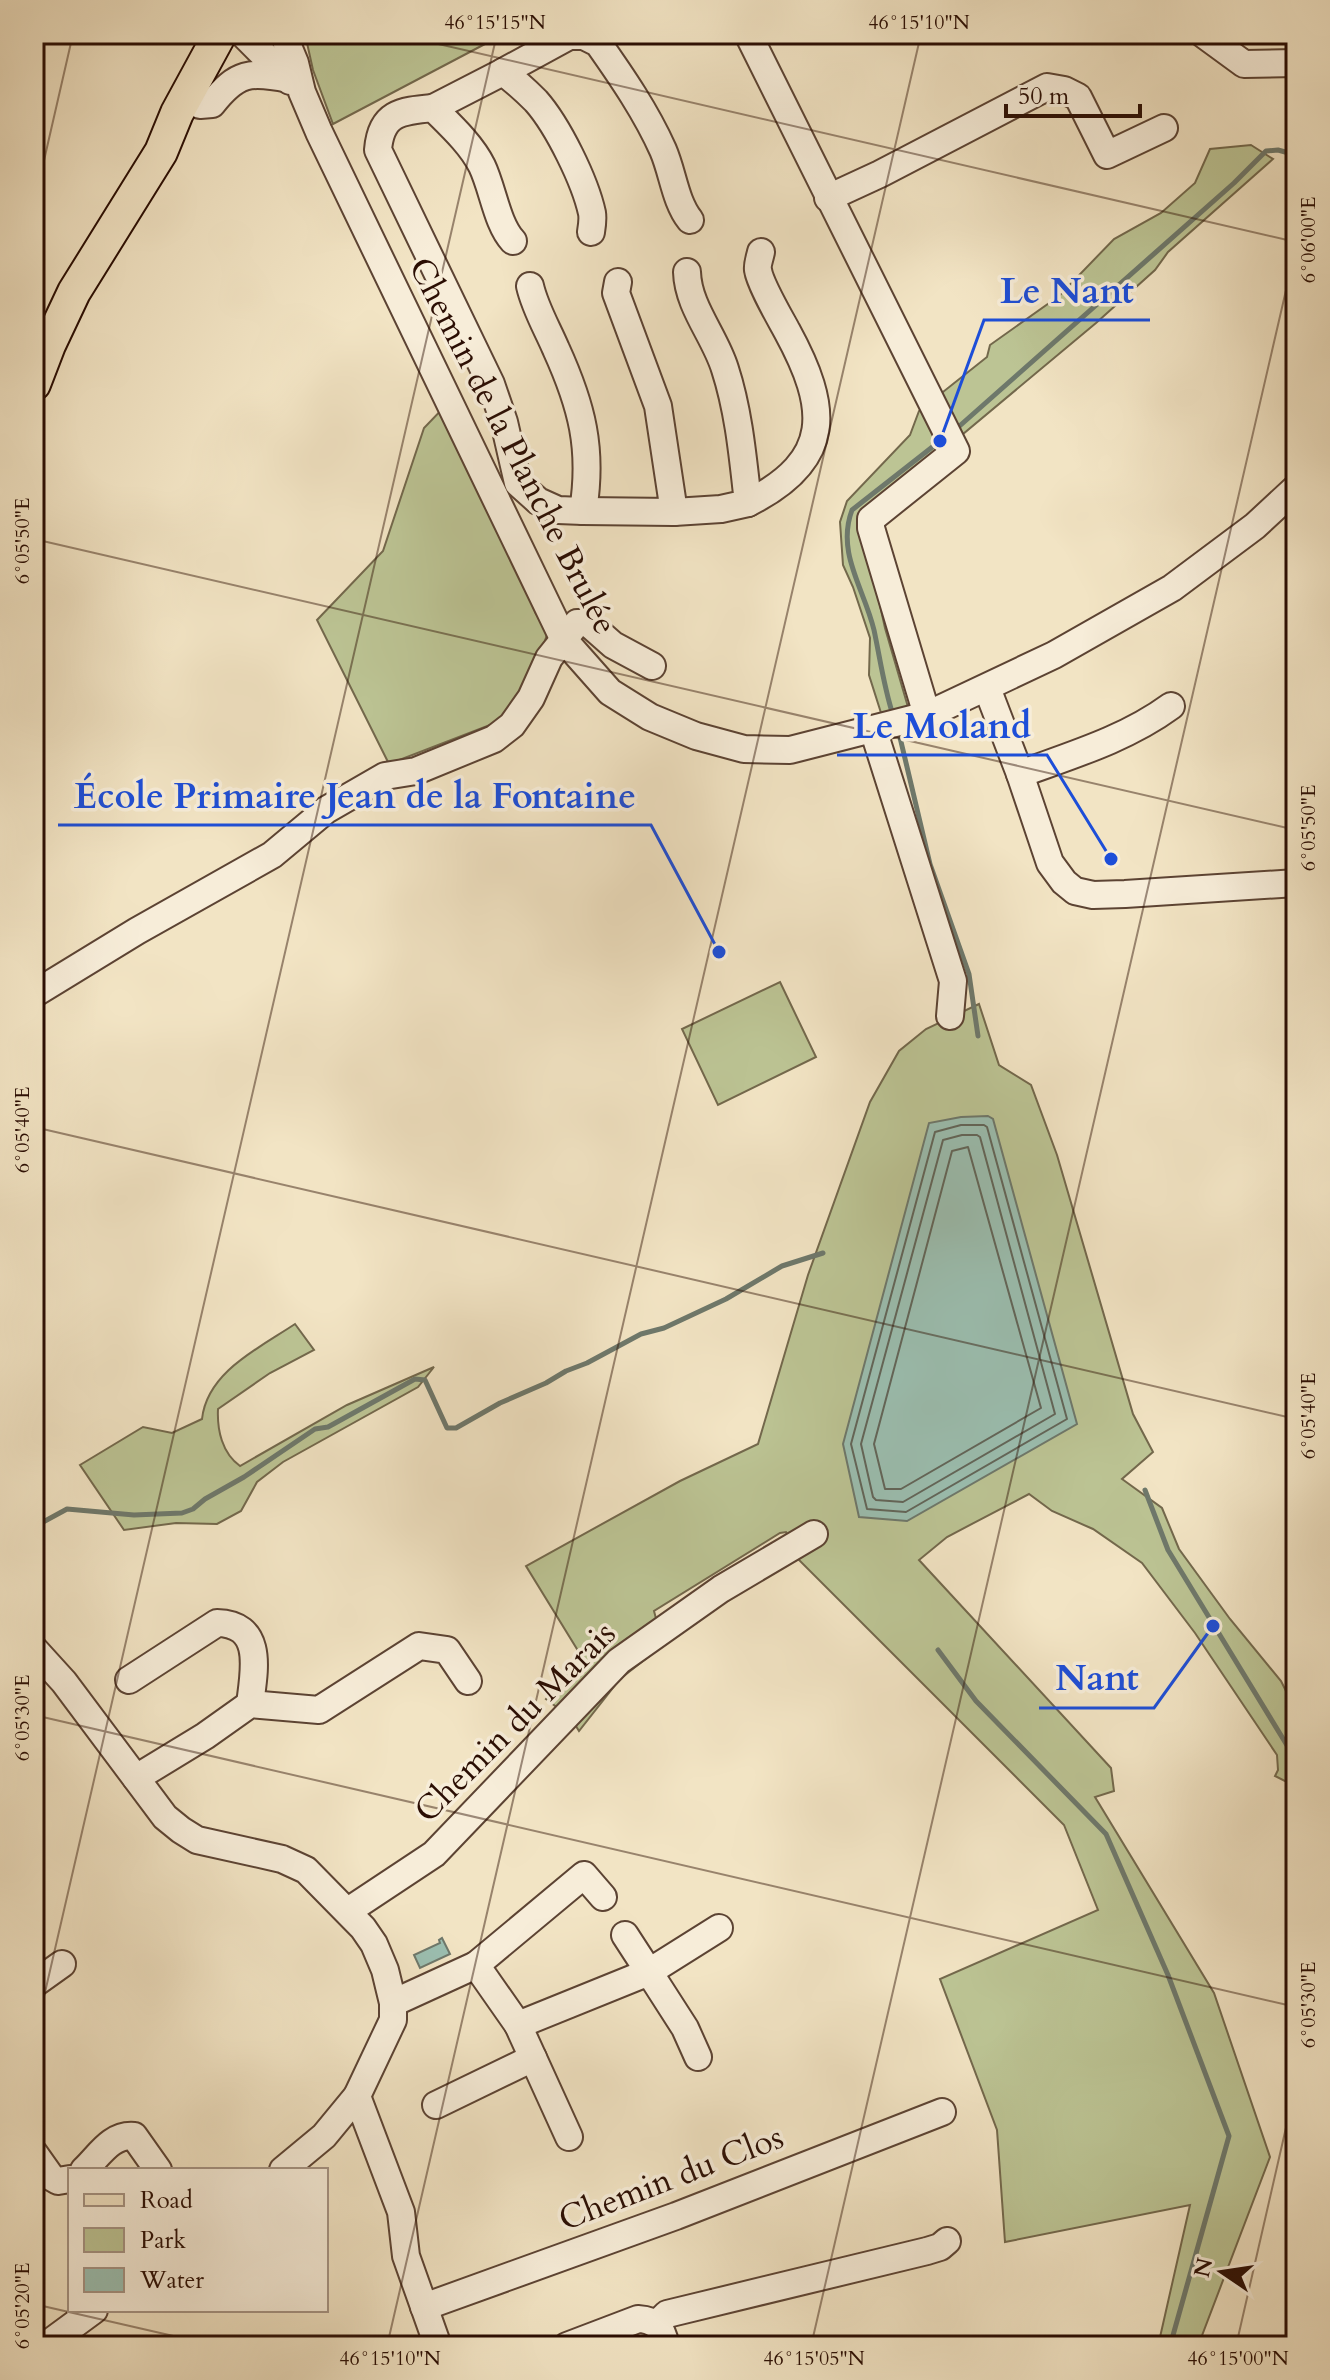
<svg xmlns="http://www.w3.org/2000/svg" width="1330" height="2380" font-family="Cardo,serif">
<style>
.green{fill:#bcc494;stroke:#73684c;stroke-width:2}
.water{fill:#9bbfb1;stroke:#6e786b;stroke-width:2}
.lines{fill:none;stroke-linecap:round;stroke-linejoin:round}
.shore{stroke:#62665a;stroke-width:2}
.stream{stroke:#6e786b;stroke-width:5}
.minor-casing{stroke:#5c4333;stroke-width:30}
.major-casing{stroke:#2a0d03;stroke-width:36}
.minor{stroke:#f7edd9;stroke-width:26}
.major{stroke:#f2e4c4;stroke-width:32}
.ticks{fill:none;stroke:#2a0d03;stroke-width:2;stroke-opacity:0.45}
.labels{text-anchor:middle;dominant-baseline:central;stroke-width:7;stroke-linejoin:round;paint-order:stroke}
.street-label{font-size:34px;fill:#2a0d03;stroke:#f7edd9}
.leader{fill:none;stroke:#1d4ed8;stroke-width:3}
.callout-dot{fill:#1d4ed8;stroke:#f7edd9;stroke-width:3}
.callout-label{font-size:36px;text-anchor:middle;font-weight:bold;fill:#1d4ed8;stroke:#f7edd9;stroke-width:7;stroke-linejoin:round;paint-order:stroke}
.neatline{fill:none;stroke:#2a0d03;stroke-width:3}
.ticks-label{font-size:20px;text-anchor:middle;fill:#2a0d03}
</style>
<rect width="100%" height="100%" fill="#f2e4c4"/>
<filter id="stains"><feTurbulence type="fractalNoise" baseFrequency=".0025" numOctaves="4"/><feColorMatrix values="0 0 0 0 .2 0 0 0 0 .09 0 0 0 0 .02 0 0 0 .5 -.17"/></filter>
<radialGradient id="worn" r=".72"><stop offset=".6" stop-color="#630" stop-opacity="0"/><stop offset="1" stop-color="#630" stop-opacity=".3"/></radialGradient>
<!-- green -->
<g class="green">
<path d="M305,34H504L333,124L313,70Z"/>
<path d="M1251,145L1273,159L1168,252L1155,270L1096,323L884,500L872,569L885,628L908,707L882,716L869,675L870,638L853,587L843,565L840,522L847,501L910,435L919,411L987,357L990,345L1059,296L1114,239L1161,213L1195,183L1210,149Z"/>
<path d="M448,403L536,614L549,628L532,682L503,720L389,764L317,620L383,551L424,428Z"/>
<path d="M780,982L816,1057L718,1105L682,1029Z"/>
<path d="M979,1004L999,1065L1031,1085L1057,1155L1133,1414L1153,1452L1122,1479L1162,1508L1179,1549L1230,1619L1281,1681L1296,1711V1795L1291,1784L1275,1776L1278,1770L1277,1755L1195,1633L1142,1563L1093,1529L1052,1511L1029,1494L947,1537L919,1560L1111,1768L1114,1791L1095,1797L1214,1993L1270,2157L1198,2346H1158L1190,2205L1005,2242L997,2130L940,1979L1098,1910L1064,1825L796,1557L786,1532L780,1533L654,1611L663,1645L620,1679L579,1731L571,1718L546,1699L580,1654L526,1566L680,1481L758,1444L808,1275L870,1102L899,1051L926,1029Z"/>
<path d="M295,1324L314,1350L270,1373L218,1409C217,1430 222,1453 240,1466L347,1405L434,1367L418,1387L283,1462L257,1482L241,1511L217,1524L176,1523L124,1530L80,1465L143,1427L172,1433L202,1419C207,1372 259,1348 295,1324Z"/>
</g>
<!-- water -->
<g class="water">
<path d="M988,1116L993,1119L1077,1424L907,1521L859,1517L843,1444L929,1123L961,1117Z"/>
<path d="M442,1938L450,1954L420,1968L414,1955L440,1943L439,1940Z"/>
</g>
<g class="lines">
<!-- shore -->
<g class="shore">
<path d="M961,1125H984L987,1127L1067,1419L906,1512L867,1509L851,1444L935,1132Z"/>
<path d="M962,1135H977L980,1137L1055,1414L903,1502L876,1500L873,1497L861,1444L943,1140Z"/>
<path d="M968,1147L1041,1408L901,1489H885L874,1444L952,1151Z"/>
</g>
<!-- stream -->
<g class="stream">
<path d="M955,430L1234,183L1266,151L1278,150L1296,155"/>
<path d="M893,715C884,688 880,658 874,630C864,588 836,553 852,510L940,441"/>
<path d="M898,729L930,864L969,974L978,1036"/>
<path d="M1145,1490L1168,1550L1296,1760"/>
<path d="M34,1527L67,1509L134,1515L182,1513L193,1509L205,1499L244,1477L315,1429L328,1427L415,1379L425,1380L447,1428H456L500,1403L546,1383L566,1371L587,1363L641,1334L664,1328L726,1299L782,1266L823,1253"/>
<path d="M938,1650L976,1701L1106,1834L1168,1975L1229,2136L1170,2346"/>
</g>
<!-- minor casing -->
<g class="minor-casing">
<g id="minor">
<path d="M243,34L290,81"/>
<path d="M283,34L295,63L302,92L319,132L564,640L610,692L650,717L696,736L744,749L790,750L927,715L1054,655L1172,588L1255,526L1296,488"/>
<path d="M748,34L956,451L871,519V528L927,715"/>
<path d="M1203,34L1244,64L1296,63"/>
<path d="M503,72L569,36H584L598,43C622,77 646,112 663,150C673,173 675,201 690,220"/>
<path d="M200,105L212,104C237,72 250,71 289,79"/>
<path d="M433,108L503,72C515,81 526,91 536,101C558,126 585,181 592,213C593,219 592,226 591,232"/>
<path d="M828,198L880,174L1047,87L1064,90L1078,97L1107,155L1164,128"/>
<path d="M513,241C497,224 493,189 482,166C471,144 450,125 433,108C400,111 381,113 378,150L491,384L504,422L518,483L538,501L558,510L583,511C593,449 582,406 556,349C547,328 535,308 530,286"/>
<path d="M748,503C834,460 829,408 787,331C780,318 760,284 758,270C757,265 760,257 761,252"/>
<path d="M583,511L674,512L658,406L616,293L618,282"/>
<path d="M674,512L721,509L748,503C743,459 739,412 725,369C715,336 688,307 687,272"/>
<path d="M987,688L1020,774L1050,863L1064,882L1075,891L1093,895L1125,894L1296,883"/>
<path d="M873,729L953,981L950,1016"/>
<path d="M1020,774C1072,755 1126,739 1171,706"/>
<path d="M34,994L137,931L272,855L326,810L385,776L416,771L494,739L512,725L531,698L549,658L577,623H588L613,645L652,666"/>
<path d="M34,1649L64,1682L165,1817L181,1830L197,1840L282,1859L306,1870L363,1928L374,1944L385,1970L393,2003V2020L357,2096L324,2136L283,2170"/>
<path d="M129,1680L217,1623C265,1624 254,1672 250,1704"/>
<path d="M136,1778L205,1736L250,1704L319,1710L419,1646L447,1650L468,1681"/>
<path d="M348,1911L434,1854L619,1661L721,1589L814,1534"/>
<path d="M625,1935L649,1972L719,1928"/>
<path d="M476,1965L584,1875L603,1897"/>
<path d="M34,1984L62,1964"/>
<path d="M393,2003L476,1965L518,2025L569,2137"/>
<path d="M518,2025L649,1972L685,2028L698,2057"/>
<path d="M357,2096L401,2212L406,2256L438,2346"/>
<path d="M436,2105L533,2058"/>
<path d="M34,2153L51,2177L58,2181L70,2179"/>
<path d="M84,2170C99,2156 111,2134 134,2136L158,2170"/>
<path d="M424,2307L676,2216L942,2112"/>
<path d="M657,2324L667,2314L927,2251L940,2247L947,2241"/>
<path d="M45,2346L94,2310"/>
<path d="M567,2346L638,2319C657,2320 662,2328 666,2346"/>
</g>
</g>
<!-- major casing -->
<g class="major-casing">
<path id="major" d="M34,384L49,345L74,292L161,152L177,113L220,34"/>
</g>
<!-- minor -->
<use href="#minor" class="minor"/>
<!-- major -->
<use href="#major" class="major"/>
</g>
<!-- ticks -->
<path class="ticks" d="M395,34L1296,242M34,204L73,34M34,539L1296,830M34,1127L1296,1419M34,1715L1296,2007M34,2040L497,34M34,2304L217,2346M387,2346L921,34M811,2346L1296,247M1236,2346L1296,2084"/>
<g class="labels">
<!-- street labels -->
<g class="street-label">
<text transform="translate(513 446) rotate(63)">Chemin de la Planche Brulée</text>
<text transform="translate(515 1722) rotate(-45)">Chemin du Marais</text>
<text transform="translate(671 2178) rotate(-21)">Chemin du Clos</text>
</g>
</g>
<!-- callouts -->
<path class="leader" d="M940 441L984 320H1150M1111 859L1047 755H837M719 952L651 825H58M1213 1626L1154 1708H1039"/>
<g class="callout-dot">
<circle cx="940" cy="441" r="8"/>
<circle cx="1111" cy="859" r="8"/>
<circle cx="719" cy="952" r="8"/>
<circle cx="1213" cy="1626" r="8"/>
</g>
<g class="callout-label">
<text x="1067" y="303">Le Nant</text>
<text x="942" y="738">Le Moland</text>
<text x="355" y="808">École Primaire Jean de la Fontaine</text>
<text x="1097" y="1690">Nant</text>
</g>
<!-- margin -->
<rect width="1330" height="2380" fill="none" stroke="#f2e4c4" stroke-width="88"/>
<!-- legend -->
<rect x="68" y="2168" width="260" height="144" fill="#f7edd9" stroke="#a59383" stroke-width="2"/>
<rect x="84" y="2194" width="40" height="12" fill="#f2e4c4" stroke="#a59383" stroke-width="2"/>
<text x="140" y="2208" font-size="24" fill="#2a0d03">Road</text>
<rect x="84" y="2228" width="40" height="24" fill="#bcc494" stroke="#a59383" stroke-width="2"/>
<text x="140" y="2248" font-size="24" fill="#2a0d03">Park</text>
<rect x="84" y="2268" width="40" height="24" fill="#9bbfb1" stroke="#a59383" stroke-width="2"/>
<text x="140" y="2288" font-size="24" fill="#2a0d03">Water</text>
<!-- north arrow -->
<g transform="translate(1222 2272) rotate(283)" stroke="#f7edd9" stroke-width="6" paint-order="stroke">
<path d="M0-6L14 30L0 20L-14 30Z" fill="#2a0d03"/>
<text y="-12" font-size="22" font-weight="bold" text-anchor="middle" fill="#2a0d03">N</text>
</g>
<!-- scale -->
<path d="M1006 104v12h134v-12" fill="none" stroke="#2a0d03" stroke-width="4"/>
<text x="1018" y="104" font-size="24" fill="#2a0d03" stroke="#f7edd9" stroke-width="6" paint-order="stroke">50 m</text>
<rect x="44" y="44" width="1242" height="2292" class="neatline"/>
<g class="ticks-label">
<text x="495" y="29">46°15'15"N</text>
<text x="919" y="29">46°15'10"N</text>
<text transform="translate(1308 240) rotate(-90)" y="7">6°06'00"E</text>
<text transform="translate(22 541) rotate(-90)" y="7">6°05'50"E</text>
<text transform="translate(1308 828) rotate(-90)" y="7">6°05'50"E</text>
<text transform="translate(22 1130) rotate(-90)" y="7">6°05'40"E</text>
<text transform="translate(1308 1416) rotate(-90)" y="7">6°05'40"E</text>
<text transform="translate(22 1718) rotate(-90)" y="7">6°05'30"E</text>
<text transform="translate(1308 2005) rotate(-90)" y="7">6°05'30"E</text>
<text transform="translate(22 2306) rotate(-90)" y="7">6°05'20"E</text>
<text x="390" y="2365">46°15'10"N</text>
<text x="814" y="2365">46°15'05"N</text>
<text x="1238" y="2365">46°15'00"N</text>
</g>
<rect width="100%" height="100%" filter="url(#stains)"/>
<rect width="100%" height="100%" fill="url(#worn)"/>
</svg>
